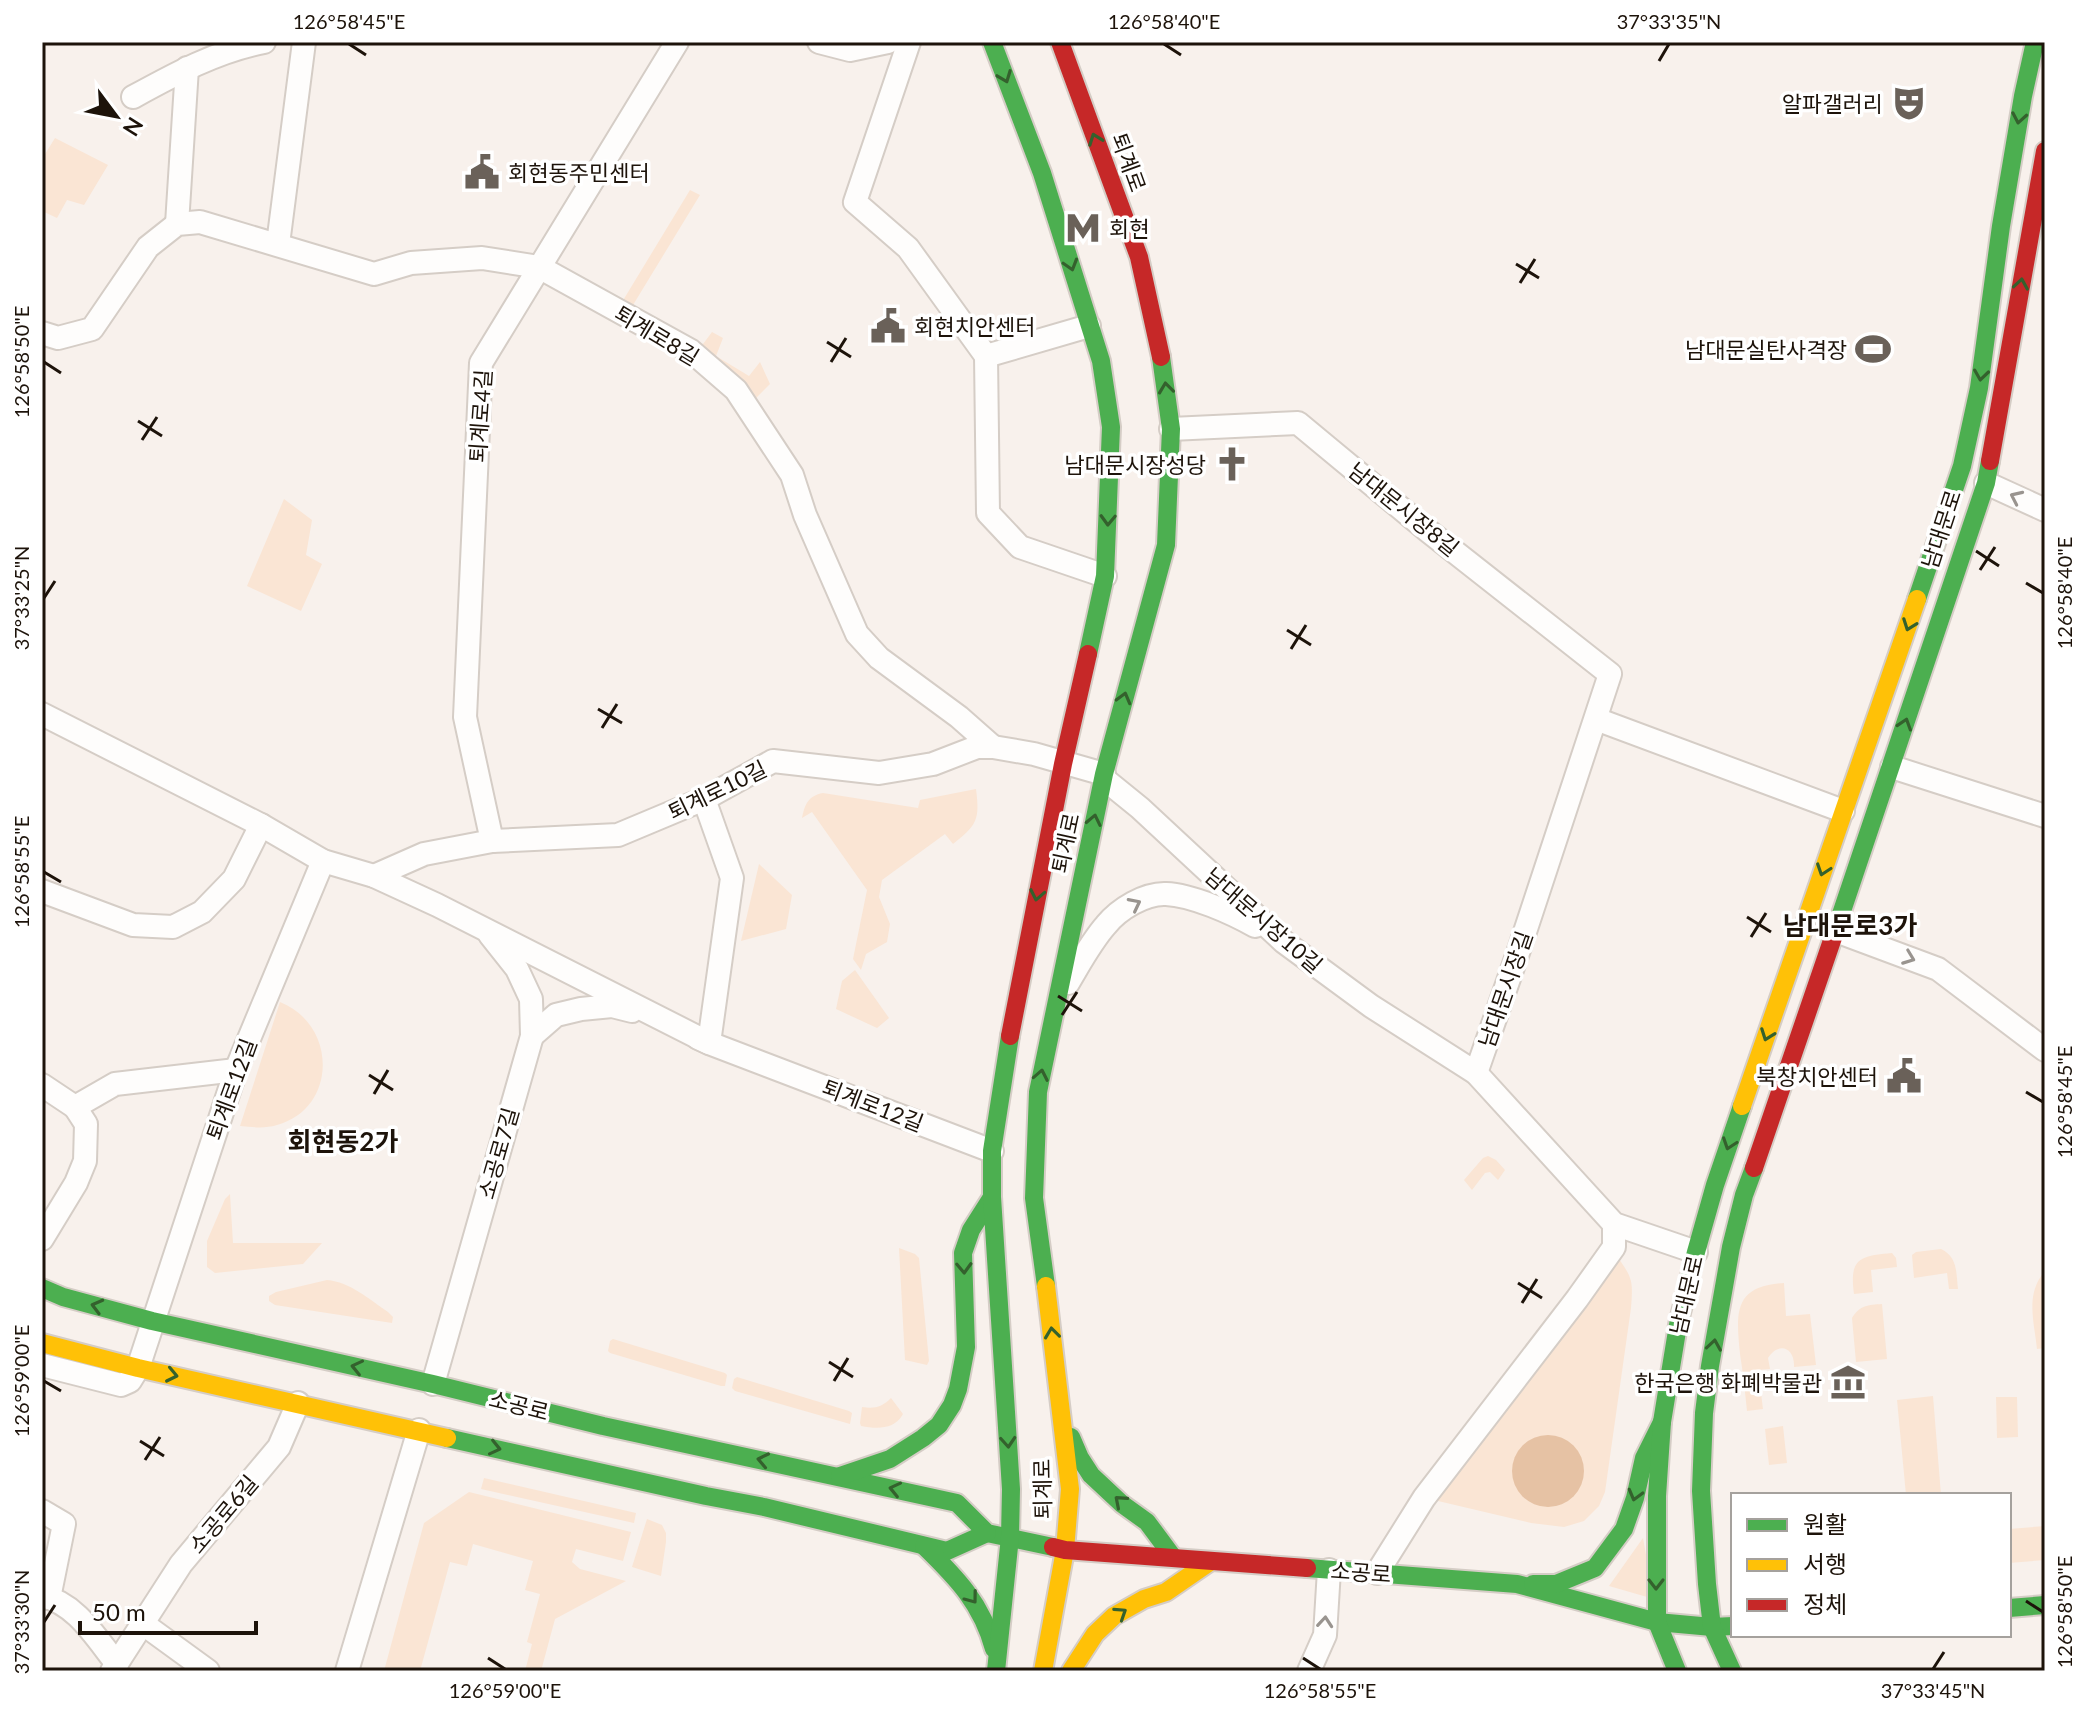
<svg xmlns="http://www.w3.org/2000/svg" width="2087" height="1713" font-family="Lato,'Noto Sans KR',sans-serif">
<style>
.green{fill:#fae5d4}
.water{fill:#e6c2a4}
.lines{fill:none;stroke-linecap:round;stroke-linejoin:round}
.street-casing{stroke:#d5cdc6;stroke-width:26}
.fast-casing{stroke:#d5cdc6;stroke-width:22}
.slow-casing{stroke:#d5cdc6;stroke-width:22}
.jam-casing{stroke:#d5cdc6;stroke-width:22}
.street{stroke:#fefdfc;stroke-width:22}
.fast{stroke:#4caf50;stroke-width:18}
.slow{stroke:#ffc107;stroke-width:18}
.jam{stroke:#c62828;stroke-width:18}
.oneway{stroke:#34612d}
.oneway2{stroke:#99948f}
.ticks{fill:none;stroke:#1d130a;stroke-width:3}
.labels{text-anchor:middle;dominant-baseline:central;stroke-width:7;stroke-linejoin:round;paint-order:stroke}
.poi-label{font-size:22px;fill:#1d130a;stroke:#fff;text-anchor:end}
.street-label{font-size:22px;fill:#1d130a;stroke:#fff}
.quarter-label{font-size:26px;font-weight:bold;fill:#1d130a;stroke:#fff}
.neatline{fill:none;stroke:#1d130a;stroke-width:3}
.ticks-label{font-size:20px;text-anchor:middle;fill:#1d130a}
</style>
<rect width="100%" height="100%" fill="#f8f1ec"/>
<!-- green -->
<g class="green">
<path d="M55,138L108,165L84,205L67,200L57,218L42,211V159Z"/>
<path d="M690,190L700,195L633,305L703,344L712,332L723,338L716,356L749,376L760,362L770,384L753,401L619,307Z"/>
<path d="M284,499L312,520L306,555L322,564L301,611L247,586Z"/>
<path d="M976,789C980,820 977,825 953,844L945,834L882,880L879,897L890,924L887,942L866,954L861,970L853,959L867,890L812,812L802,818C805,804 808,796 823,793L918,808L920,800Z"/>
<path d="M759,864L792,895L786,929L741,941Z"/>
<path d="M855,970L889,1018L877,1028L836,1009L842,981Z"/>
<path d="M280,1002C338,1025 337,1109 277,1125C264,1129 253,1127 240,1126Z"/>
<path d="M1488,1156L1496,1160L1505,1170L1498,1180L1490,1172L1485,1173L1472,1190L1464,1180L1483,1158Z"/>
<path d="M230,1194L233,1243H322L303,1264L215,1273L207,1267V1241L225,1199Z"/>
<path d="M899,1248L915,1254L919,1258L929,1361L927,1365L905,1360Z"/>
<path d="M1941,1249C1958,1257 1956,1273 1958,1289H1949L1947,1273L1914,1278L1912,1255L1916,1252Z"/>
<path d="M1892,1253L1896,1258L1897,1267L1871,1270L1873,1292L1854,1294C1849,1258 1860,1256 1892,1253Z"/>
<path d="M1616,1255C1633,1278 1633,1281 1631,1308L1605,1492L1599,1506L1584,1521L1564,1527L1531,1523L1438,1501L1434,1495Z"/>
<path d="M2045,1271V1348L2037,1349C2034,1320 2025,1294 2045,1271Z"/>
<path d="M327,1280C350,1282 369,1299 388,1312L393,1317L392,1323L275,1305L269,1301V1296L276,1292Z"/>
<path d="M1784,1283L1786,1316L1810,1314L1816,1365L1794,1367C1795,1348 1779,1341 1768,1358L1770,1369L1758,1370L1763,1409L1747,1411C1745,1392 1743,1373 1740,1354C1736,1313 1733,1286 1784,1283Z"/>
<path d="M1882,1304L1887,1359L1856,1362L1852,1318C1860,1305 1868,1305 1882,1304Z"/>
<path d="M613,1339L725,1373L727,1375L725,1386H721L610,1353L608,1351L610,1341Z"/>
<path d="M737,1377L849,1411L852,1413L850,1424L735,1391L732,1388L734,1379Z"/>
<path d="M1933,1396L1941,1495H1906L1897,1400Z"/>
<path d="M1996,1397H2017L2018,1437L1997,1438Z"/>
<path d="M891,1398L903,1414C894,1430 877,1429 861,1426L860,1423L862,1407C875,1409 882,1407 891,1398Z"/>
<path d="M1783,1426L1787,1463L1769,1465L1765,1429Z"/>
<path d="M484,1478L636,1513L634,1523L481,1489Z"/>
<path d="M469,1492L631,1532L623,1561L576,1549L572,1562L580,1569L626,1581L555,1619L541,1671H525L532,1644L527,1642L540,1594L525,1590L533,1561L473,1544L467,1566L450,1562L420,1671H384L424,1523Z"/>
<path d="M647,1519L662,1525L666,1533V1542L661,1576L632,1567Z"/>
<path d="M2045,1526V1560L2009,1563V1529Z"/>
<path d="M1643,1538L1654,1599L1609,1586Z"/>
</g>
<!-- water -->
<circle class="water" cx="1548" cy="1471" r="36"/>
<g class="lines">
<!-- street casing -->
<g class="street-casing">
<g id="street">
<path d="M819,42L850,50L888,42"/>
<path d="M909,42L855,202L908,248L986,356L988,513L1020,547L1105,576"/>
<path d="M133,97C175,74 217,51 264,42"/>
<path d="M177,224L187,68"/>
<path d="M278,244L304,42"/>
<path d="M42,333L58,338L92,329L148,247L177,224L200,222L374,274L411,263L482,258L539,267L691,351L736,390L792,475L805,515L857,634L879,658L959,717L993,747"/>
<path d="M986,356L1089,326"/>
<path d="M1171,429L1298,423L1427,530L1610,674L1520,947L1476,1073"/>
<path d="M1986,483L2045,510"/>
<path d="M42,714L261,825L323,861L374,876L437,905L709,1043L992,1151"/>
<path d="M1596,719L1843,811"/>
<path d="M1892,767L2045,816"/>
<path d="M1103,778L1140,808L1284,942L1371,1006L1476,1073L1614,1224L1696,1252"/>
<path d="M492,841L465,717L481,363L677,42"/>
<path d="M374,876L424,854L492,841L618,835L704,799L773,761L879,773L933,764L977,747H993L1034,754L1104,774"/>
<path d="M42,891L133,925L173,927L202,912L234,879L261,825"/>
<path d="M1836,931L1938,969L2045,1050"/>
<path d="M1068,983C1080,963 1091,942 1106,925C1119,909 1145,893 1166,894C1192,895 1232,913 1255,926"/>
<path d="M532,1036L556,1015L581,1009L612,1006L632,1011"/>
<path d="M698,1038L709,1043L732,878L704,799"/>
<path d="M42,1085L75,1107L115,1084L236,1070"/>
<path d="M42,1239L76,1183L85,1161L86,1124L75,1107"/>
<path d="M42,1365L121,1385L130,1381L138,1368L236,1070L323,861"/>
<path d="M433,1384L532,1036L531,999L517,969L490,935"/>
<path d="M42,1511L64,1524L49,1598"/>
<path d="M1377,1573L1424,1498L1577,1299L1614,1247V1224"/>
<path d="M42,1596C76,1603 96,1638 117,1664"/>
<path d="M142,1623L208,1671"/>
<path d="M112,1671L181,1564L279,1447L298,1403"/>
<path d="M347,1671L419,1430"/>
<path d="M1309,1671L1325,1635L1329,1570"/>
</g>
</g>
<!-- fast casing -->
<g class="fast-casing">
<g id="fast">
<path d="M992,42L1042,173L1101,361L1111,427L1105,576L1088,654"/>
<path d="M1917,599L1962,466L1979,388L2001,226L2023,96L2035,42"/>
<path d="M1838,923L1986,483L1990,461"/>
<path d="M1046,1286L1034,1198L1038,1092L1104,774L1166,545L1171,429L1161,357"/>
<path d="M42,1288L63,1297L152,1321L433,1384L603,1426L957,1503L987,1533L1053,1547"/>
<path d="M1071,1437L1080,1458L1091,1475L1122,1504L1147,1522L1173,1557"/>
<path d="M447,1438L706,1496L764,1507L947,1551L987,1533"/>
<path d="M840,1476L890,1459L923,1438L939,1425L952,1405L958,1389L966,1347L963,1253L971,1230L992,1197"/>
<path d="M924,1546C957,1578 982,1604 994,1649"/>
<path d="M1307,1568L1517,1584L1657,1622L1712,1627L1733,1626"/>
<path d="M1533,1584H1556L1595,1568L1624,1529L1635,1498L1644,1458L1662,1422"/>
<path d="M2009,1608L2045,1605"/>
<path d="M996,1671L1010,1537L1011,1489L992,1197V1151L1010,1036"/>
<path d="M1677,1671L1657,1622V1496L1662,1422L1678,1325L1696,1252L1715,1185L1742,1106"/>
<path d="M1732,1671L1712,1627L1707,1584L1701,1491L1704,1413L1710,1366L1731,1247L1744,1195L1754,1168"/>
</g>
</g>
<!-- slow casing -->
<g class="slow-casing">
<g id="slow">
<path d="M1742,1106L1917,599"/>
<path d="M42,1343L138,1368L447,1438"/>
<path d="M1043,1671L1065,1550L1070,1489L1046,1286"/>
<path d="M1071,1671L1095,1634L1114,1616L1144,1599L1166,1592L1211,1561"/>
</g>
</g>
<!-- jam casing -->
<g class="jam-casing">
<g id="jam">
<path d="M1060,42L1139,257L1161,357"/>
<path d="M1990,461L2045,151"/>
<path d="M1010,1036L1063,764L1088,654"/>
<path d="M1754,1168L1838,923"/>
<path d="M1053,1547L1065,1550L1307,1568"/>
</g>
</g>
<!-- street -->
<use href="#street" class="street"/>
<!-- fast -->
<use href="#fast" class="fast"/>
<!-- slow -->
<use href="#slow" class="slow"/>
<!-- jam -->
<use href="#jam" class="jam"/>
</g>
<!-- one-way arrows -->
<defs><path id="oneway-chevron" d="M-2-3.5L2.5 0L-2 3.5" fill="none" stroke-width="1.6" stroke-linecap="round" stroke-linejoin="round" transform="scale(2)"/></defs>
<g class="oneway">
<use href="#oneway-chevron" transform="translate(1005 77) rotate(69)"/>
<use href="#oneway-chevron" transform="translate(2019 118) rotate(100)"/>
<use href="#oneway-chevron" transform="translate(1095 139) rotate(-110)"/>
<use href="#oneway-chevron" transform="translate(1071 265) rotate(73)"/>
<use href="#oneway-chevron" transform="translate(2021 284) rotate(-81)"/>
<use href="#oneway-chevron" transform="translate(1981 375) rotate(98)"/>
<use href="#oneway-chevron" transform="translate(1166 388) rotate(-97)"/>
<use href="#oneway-chevron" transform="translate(1108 520) rotate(92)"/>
<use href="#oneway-chevron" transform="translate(1909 625) rotate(110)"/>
<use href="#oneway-chevron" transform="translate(1124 698) rotate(-75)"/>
<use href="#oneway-chevron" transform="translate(1905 724) rotate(-72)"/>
<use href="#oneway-chevron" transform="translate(1094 820) rotate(-78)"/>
<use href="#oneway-chevron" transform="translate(1823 870) rotate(109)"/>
<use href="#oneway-chevron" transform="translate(1037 895) rotate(101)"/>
<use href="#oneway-chevron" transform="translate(1767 1035) rotate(110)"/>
<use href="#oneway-chevron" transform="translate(1041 1075) rotate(-79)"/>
<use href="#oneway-chevron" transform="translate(1729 1144) rotate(109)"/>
<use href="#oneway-chevron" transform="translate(964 1268) rotate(88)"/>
<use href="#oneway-chevron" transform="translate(97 1306) rotate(-165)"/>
<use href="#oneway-chevron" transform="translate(1052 1333) rotate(-97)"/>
<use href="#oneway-chevron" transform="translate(1714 1345) rotate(-81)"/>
<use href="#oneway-chevron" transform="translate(357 1367) rotate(-167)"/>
<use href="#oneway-chevron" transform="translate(172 1375) rotate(12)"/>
<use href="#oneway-chevron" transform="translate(1008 1442) rotate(86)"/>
<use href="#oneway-chevron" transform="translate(495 1448) rotate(13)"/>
<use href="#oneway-chevron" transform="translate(763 1460) rotate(-168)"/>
<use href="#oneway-chevron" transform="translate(895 1489) rotate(-167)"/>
<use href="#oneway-chevron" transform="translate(1635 1495) rotate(105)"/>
<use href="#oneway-chevron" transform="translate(1120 1501) rotate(-139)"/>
<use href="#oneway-chevron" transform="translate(1656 1584) rotate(90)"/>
<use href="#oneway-chevron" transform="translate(972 1598) rotate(53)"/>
<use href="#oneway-chevron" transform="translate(1121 1613) rotate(-33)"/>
</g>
<g class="oneway2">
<use href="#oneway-chevron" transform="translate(2016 497) rotate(-155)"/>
<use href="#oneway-chevron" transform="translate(1135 904) rotate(-27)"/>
<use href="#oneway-chevron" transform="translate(1909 958) rotate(21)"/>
<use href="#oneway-chevron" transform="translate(1325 1622) rotate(-85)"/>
</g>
<!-- ticks -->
<path class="ticks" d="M349,44L366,55M1164,44L1181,55M1659,61L1669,44M1516,264L1539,278M1520,283L1535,259M827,342L851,357M44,362L61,373M831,362L846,338M138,421L162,436M142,440L157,417M1976,551L1999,566M1980,570L1995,547M2026,583L2043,593M44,598L55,581M1287,630L1311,645M1291,649L1306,625M598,709L622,723M602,728L617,704M44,872L61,882M1747,917L1771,932M1751,937L1766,913M1058,996L1082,1011M1062,1015L1077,992M369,1075L393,1090M2026,1092L2043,1102M374,1094L388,1070M1518,1283L1542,1298M1522,1303L1537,1279M829,1362L853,1377M44,1381L61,1391M834,1381L848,1358M140,1441L164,1456M145,1460L160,1437M2026,1601L2043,1612M44,1622L55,1605M488,1658L505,1669M1303,1658L1320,1669M1933,1669L1944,1652"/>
<!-- icons -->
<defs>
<g id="theatre-bare" transform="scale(2.76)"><path d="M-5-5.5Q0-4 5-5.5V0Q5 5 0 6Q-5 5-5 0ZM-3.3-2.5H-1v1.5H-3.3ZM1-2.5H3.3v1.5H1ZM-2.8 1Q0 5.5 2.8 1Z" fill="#6a6159" stroke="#fff" stroke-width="2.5" paint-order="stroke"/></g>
<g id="civic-bare" transform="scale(2.76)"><path d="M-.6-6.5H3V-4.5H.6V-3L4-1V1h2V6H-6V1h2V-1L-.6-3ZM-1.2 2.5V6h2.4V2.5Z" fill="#6a6159" stroke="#fff" stroke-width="2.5" paint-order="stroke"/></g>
<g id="metro-bare" transform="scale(2.76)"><path d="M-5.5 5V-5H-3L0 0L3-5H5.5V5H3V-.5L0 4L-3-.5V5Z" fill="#6a6159" stroke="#fff" stroke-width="2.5" paint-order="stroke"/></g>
<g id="stadium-bare" transform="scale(2.76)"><path d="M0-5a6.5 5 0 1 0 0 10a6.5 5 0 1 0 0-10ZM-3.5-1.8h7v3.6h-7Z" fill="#6a6159" stroke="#fff" stroke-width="2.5" paint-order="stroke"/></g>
<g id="church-bare" transform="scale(2.76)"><path d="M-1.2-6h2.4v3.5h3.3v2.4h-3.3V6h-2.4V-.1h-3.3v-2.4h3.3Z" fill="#6a6159" stroke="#fff" stroke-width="2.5" paint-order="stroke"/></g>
<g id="museum-bare" transform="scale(2.76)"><path d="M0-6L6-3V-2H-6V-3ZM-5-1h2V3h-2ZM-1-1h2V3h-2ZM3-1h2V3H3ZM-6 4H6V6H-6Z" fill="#6a6159" stroke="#fff" stroke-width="2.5" paint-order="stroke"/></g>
</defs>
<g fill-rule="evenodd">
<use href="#theatre-bare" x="1909" y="103"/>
<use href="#civic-bare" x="482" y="172"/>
<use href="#metro-bare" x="1083" y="228"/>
<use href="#civic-bare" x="888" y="326"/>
<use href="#stadium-bare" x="1873" y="349"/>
<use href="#church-bare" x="1232" y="464"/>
<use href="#civic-bare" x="1904" y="1076"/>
<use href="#museum-bare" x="1848" y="1382"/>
</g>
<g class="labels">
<!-- poi labels -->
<g class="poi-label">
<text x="1883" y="103">알파갤러리</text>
<text x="508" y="172" text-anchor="start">회현동주민센터</text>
<text x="1109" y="228" text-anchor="start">회현</text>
<text x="914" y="326" text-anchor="start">회현치안센터</text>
<text x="1847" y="349">남대문실탄사격장</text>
<text x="1206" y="464">남대문시장성당</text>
<text x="1878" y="1076">북창치안센터</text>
<text x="1822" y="1382">한국은행 화폐박물관</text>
</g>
<!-- street labels -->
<g class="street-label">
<text transform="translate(1129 162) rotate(70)">퇴계로</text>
<text transform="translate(657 335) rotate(31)">퇴계로8길</text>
<text transform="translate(480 416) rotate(-86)">퇴계로4길</text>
<text transform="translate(1404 509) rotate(39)">남대문시장8길</text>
<text transform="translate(1941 529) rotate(-72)">남대문로</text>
<text transform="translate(717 790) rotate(-26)">퇴계로10길</text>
<text transform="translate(1065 843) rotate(-78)">퇴계로</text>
<text transform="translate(1264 920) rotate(41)">남대문시장10길</text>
<text transform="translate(1505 989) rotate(-71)">남대문시장길</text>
<text transform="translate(231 1089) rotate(-70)">퇴계로12길</text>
<text transform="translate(873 1105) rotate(21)">퇴계로12길</text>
<text transform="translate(498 1153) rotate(-74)">소공로7길</text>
<text transform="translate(1686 1295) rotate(-77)">남대문로</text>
<text transform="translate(519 1405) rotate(14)">소공로</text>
<text transform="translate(1042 1489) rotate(-91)">퇴계로</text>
<text transform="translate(223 1514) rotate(-50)">소공로6길</text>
<text transform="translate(1361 1572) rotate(4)">소공로</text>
</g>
<!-- quarter labels -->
<g class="quarter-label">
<text x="1850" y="925">남대문로3가</text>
<text x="343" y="1141">회현동2가</text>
</g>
</g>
<!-- border -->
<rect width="2087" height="1713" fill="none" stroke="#ffffff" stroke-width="88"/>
<!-- legend -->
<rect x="1731" y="1493" width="280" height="144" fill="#ffffff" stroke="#a5a19d" stroke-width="2"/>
<rect x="1747" y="1519" width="40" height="12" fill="#4caf50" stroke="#a5a19d" stroke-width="2"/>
<text x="1803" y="1533" font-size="24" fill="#1d130a">원활</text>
<rect x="1747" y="1559" width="40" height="12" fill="#ffc107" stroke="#a5a19d" stroke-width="2"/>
<text x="1803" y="1573" font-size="24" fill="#1d130a">서행</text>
<rect x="1747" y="1599" width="40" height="12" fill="#c62828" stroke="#a5a19d" stroke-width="2"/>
<text x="1803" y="1613" font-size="24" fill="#1d130a">정체</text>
<!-- north arrow -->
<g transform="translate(116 116) rotate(122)" stroke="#ffffff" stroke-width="6" paint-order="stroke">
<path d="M0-6L14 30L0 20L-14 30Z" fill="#1d130a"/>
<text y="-12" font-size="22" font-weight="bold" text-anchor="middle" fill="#1d130a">N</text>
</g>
<!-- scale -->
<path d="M80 1621v12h176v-12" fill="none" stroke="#1d130a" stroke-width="4"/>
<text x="92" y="1621" font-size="24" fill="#1d130a" stroke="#ffffff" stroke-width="6" paint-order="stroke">50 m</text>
<rect x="44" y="44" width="1999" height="1625" class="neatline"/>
<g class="ticks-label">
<text x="349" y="29">126°58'45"E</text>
<text x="1164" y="29">126°58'40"E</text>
<text x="1669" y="29">37°33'35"N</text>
<text transform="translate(22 362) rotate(-90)" y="7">126°58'50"E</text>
<text transform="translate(2065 593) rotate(-90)" y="7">126°58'40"E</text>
<text transform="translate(22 598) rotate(-90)" y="7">37°33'25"N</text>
<text transform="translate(22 872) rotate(-90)" y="7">126°58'55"E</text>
<text transform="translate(2065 1102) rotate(-90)" y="7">126°58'45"E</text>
<text transform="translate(22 1381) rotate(-90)" y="7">126°59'00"E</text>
<text transform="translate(2065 1612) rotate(-90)" y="7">126°58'50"E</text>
<text transform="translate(22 1622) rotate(-90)" y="7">37°33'30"N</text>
<text x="505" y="1698">126°59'00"E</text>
<text x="1320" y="1698">126°58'55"E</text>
<text x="1933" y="1698">37°33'45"N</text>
</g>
</svg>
